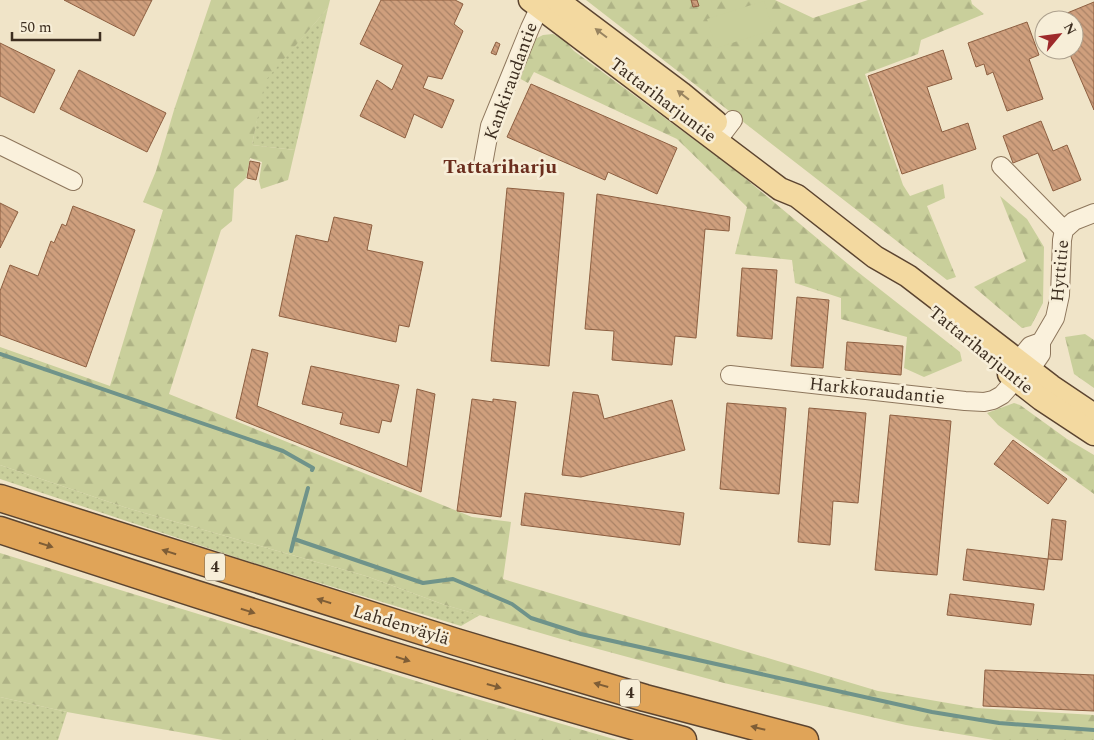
<svg xmlns="http://www.w3.org/2000/svg" width="1094" height="740" font-family="Spectral,serif">
<style>
.grass{fill:url(#grass-dots)}
.forest{fill:url(#forest-firs)}
.garden{fill:#c9cf9b}
.lines{fill:none;stroke-linecap:round;stroke-linejoin:round}
.stream{stroke:#6f938a;stroke-width:4}
.building{fill:url(#building-back-hatch);stroke:#8d5f41}
.minor-casing{stroke:#8d765c;stroke-width:20}
.major-casing{stroke:#5b4430;stroke-width:25}
.highway-casing{stroke:#5b4430;stroke-width:29}
.minor{stroke:#faf1dc;stroke-width:18}
.major{stroke:#f3d9a0;stroke-width:22}
.highway{stroke:#e0a458;stroke-width:26}
.oneway{fill:#988460}
.oneway2{fill:#7e5d36}
.labels{text-anchor:middle;dominant-baseline:central;stroke-width:5;stroke-linejoin:round;paint-order:stroke}
.shield{fill:#f7eed8;stroke:#756857;stroke-width:1}
.shield-label{font-size:16px;font-weight:bold;fill:#3d2e20}
.street-label{font-size:18px;fill:#3d2e20;stroke:#f7eed8}
.quarter-label{font-size:20px;font-weight:bold;fill:#6b2e1e;stroke:#f7eed8}
</style>
<defs>
<pattern id="grass-dots" width="8" height="8" patternUnits="userSpaceOnUse" patternTransform="scale(1.25)"><rect width="8" height="8" fill="#c9cf9b"/><path d="M2 2h.1M6 6h.1" fill="none" stroke="#aeb285" stroke-width="1.8" stroke-linecap="round"/></pattern>
<pattern id="forest-firs" width="22" height="20" patternUnits="userSpaceOnUse" patternTransform="scale(1.25)"><rect width="22" height="20" fill="#c9cf9b"/><path d="M5 1l3.5 6h-7zM16 11l3.5 6h-7z" fill="#aeb285"/></pattern>
<pattern id="building-back-hatch" width="6" height="6" patternUnits="userSpaceOnUse" patternTransform="scale(1.25)"><rect width="6" height="6" fill="#cf9f7d"/><path d="M-1 5l2 2M0 0l6 6M5-1l2 2" fill="none" stroke="#a98266"/></pattern>
</defs>
<rect width="100%" height="100%" fill="#f0e4c8"/>
<!-- grass -->
<g class="grass">
<path d="M328,8L295,150L252,145L264,81Z"/>
<path d="M0,465L127,508L366,576L445,605L480,615L461,626L241,559L0,479Z"/>
<path d="M0,697L67,712L58,740H0Z"/>
</g>
<!-- forest -->
<g class="forest">
<path d="M211,0H330L328,8L265,81L252,145L295,150L288,180L261,189L259,181L262,162L250,158L246,178L234,189L232,221L221,230L169,394L472,517L511,522L503,579L878,691L977,708L1094,715V740H994L906,725L724,683L561,639L445,605L366,576L127,508L0,465V347L110,386L163,210L143,202L156,171L174,110Z"/>
<path d="M586,0H775L813,18L868,0H971L972,4L984,14L921,40L918,54L865,74L903,185L910,196L943,184L945,198L927,206L956,277L947,280Z"/>
<path d="M553,34L564,40L574,51L734,169L854,269L960,352L962,361L924,377L904,368L907,337L841,319V298L795,283L792,260L735,254L747,207L677,139L534,72L528,83L517,77L533,40L543,35Z"/>
<path d="M1000,196L1027,219L1044,247L1043,303L1031,326L1022,328L974,287L1026,261Z"/>
<path d="M1085,334L1094,340V388L1074,374L1065,337Z"/>
<path d="M1014,403L1020,405L1067,439L1094,455V494L998,425L987,413Z"/>
<path d="M0,553L442,689L617,740H223L67,712L0,697Z"/>
</g>
<!-- garden -->
<path class="garden" d="M764,1L773,30L716,48L707,19Z"/>
<g class="lines">
<!-- stream -->
<g class="stream">
<path d="M0,354L283,451L313,468L312,470"/>
<path d="M308,488L294,539L423,583L453,579L512,604L531,618L581,634L932,712L999,723L1094,730"/>
<path d="M291,551L294,539"/>
</g>
</g>
<!-- building -->
<g class="building">
<path d="M64,0H152L134,36Z"/>
<path d="M381,0H455L463,4L454,24L463,31L442,79L428,76L423,88L454,100L442,128L414,114L405,138L360,116L377,80L392,90L403,65L360,44Z"/>
<path d="M691,0H697L699,6L693,7Z"/>
<path d="M1094,2V110L1068,50H1074V20H1056L1055,18Z"/>
<path d="M1027,22L1039,55L1029,59L1043,99L1007,111L993,72L987,75L984,64L976,67L968,43Z"/>
<path d="M496,42L500,44L496,55L491,53Z"/>
<path d="M0,43L55,70L34,113L0,96Z"/>
<path d="M943,50L952,79L927,87L942,132L968,123L976,149L902,174L868,76Z"/>
<path d="M79,70L166,113L147,152L60,109Z"/>
<path d="M531,84L677,148L657,194L608,172L605,180L507,137Z"/>
<path d="M1041,121L1053,151L1067,145L1081,180L1053,191L1038,153L1013,163L1003,136Z"/>
<path d="M250,161L260,163L256,180L247,178Z"/>
<path d="M507,188L564,193L549,366L491,361Z"/>
<path d="M597,194L730,217L729,231L705,229L696,338L675,336L672,365L612,360L614,331L585,329Z"/>
<path d="M0,203L18,212L0,248Z"/>
<path d="M73,206L135,230L86,367L0,335V291L10,265L38,276L51,241L54,243L62,224L66,226Z"/>
<path d="M334,217L372,225L367,250L423,262L409,327L399,325L396,342L279,316L296,235L328,242Z"/>
<path d="M742,268L777,270L772,339L737,336Z"/>
<path d="M797,297L829,300L823,368L791,366Z"/>
<path d="M847,342L903,346L901,375L845,370Z"/>
<path d="M252,349L268,353L257,406L407,467L417,389L435,394L421,492L236,418Z"/>
<path d="M311,366L399,385L391,422L382,420L379,433L340,424L343,413L302,404Z"/>
<path d="M573,392L598,395L604,419L672,400L685,450L581,477L562,475Z"/>
<path d="M472,399L493,402V399L516,402L501,517L457,511Z"/>
<path d="M727,403L786,408L779,494L720,489Z"/>
<path d="M809,408L866,413L858,503L833,501L830,545L798,542Z"/>
<path d="M890,415L951,421L937,575L875,570Z"/>
<path d="M1013,440L1067,479L1048,504L994,464Z"/>
<path d="M525,493L684,513L680,545L521,525Z"/>
<path d="M1052,519L1066,521L1062,560L1048,559Z"/>
<path d="M967,549L1048,559L1044,590L963,580Z"/>
<path d="M950,594L1034,604L1031,625L947,615Z"/>
<path d="M985,670L1094,675V711L983,706Z"/>
</g>
<g class="lines">
<!-- minor casing -->
<g class="minor-casing">
<g id="minor">
<path d="M717,141L733,120"/>
<path d="M0,145L73,181"/>
<path d="M483,164L490,126L530,28L543,0"/>
<path d="M1001,166L1064,230"/>
<path d="M1016,373L1018,361L1030,346L1041,342L1055,318L1060,295L1062,240L1064,230L1074,221L1094,213"/>
<path d="M730,375L965,401L984,402L993,400L1002,395L1016,379L1030,370L1041,354V342"/>
</g>
</g>
<!-- major casing -->
<g class="major-casing">
<g id="major">
<path d="M530,0L780,189L797,196L875,257L908,276L1051,386L1094,415"/>
<path d="M557,0L681,93L716,122"/>
<path d="M1009,374L1041,399L1094,434"/>
</g>
</g>
<!-- highway casing -->
<g class="highway-casing">
<g id="highway">
<path d="M0,498L456,642L645,698L805,740"/>
<path d="M0,530C226,605 453,677 683,740"/>
</g>
</g>
<!-- minor -->
<use href="#minor" class="minor"/>
<!-- major -->
<use href="#major" class="major"/>
<!-- highway -->
<use href="#highway" class="highway"/>
</g>
<!-- one-way arrows -->
<defs><path id="oneway-solid" d="M-6-.8H1V-3.2L6.5 0L1 3.2V.8H-6Z" transform="scale(1.25)"/></defs>
<g class="oneway">
<use href="#oneway-solid" transform="translate(601 33) rotate(-143)"/>
<use href="#oneway-solid" transform="translate(683 95) rotate(-142)"/>
</g>
<g class="oneway2">
<use href="#oneway-solid" transform="translate(46 545) rotate(18)"/>
<use href="#oneway-solid" transform="translate(169 552) rotate(-162)"/>
<use href="#oneway-solid" transform="translate(324 601) rotate(-163)"/>
<use href="#oneway-solid" transform="translate(248 611) rotate(17)"/>
<use href="#oneway-solid" transform="translate(403 659) rotate(17)"/>
<use href="#oneway-solid" transform="translate(601 685) rotate(-164)"/>
<use href="#oneway-solid" transform="translate(494 686) rotate(16)"/>
<use href="#oneway-solid" transform="translate(758 728) rotate(-166)"/>
</g>
<g class="labels">
<!-- shield labels -->
<g class="shield">
<rect x="205" y="553.5" width="20" height="27" rx="4"/>
<rect x="620" y="679.5" width="20" height="27" rx="4"/>
</g>
<g class="shield-label">
<text x="215" y="567">4</text>
<text x="630" y="693">4</text>
</g>
<!-- street labels -->
<g class="street-label">
<text transform="translate(511 81) rotate(-70)">Kankiraudantie</text>
<text transform="translate(663 100) rotate(37)">Tattariharjuntie</text>
<text transform="translate(1060 271) rotate(-85)">Hyttitie</text>
<text transform="translate(981 350) rotate(39)">Tattariharjuntie</text>
<text transform="translate(877 391) rotate(6)">Harkkoraudantie</text>
<text transform="translate(401 625) rotate(17)">Lahdenväylä</text>
</g>
<!-- quarter labels -->
<g class="quarter-label">
<text x="500" y="167">Tattariharju</text>
</g>
</g>
<!-- north arrow -->
<g transform="translate(1059 35) rotate(61)"><circle r="24" fill="#f7eed8" stroke="#ada18e"/>
<path d="M0-4L9 19L0 12L-9 19Z" fill="#9e2a2b"/>
<text y="-8" font-size="14" font-weight="bold" text-anchor="middle" fill="#3d2e20">N</text>
</g>
<!-- scale -->
<path d="M12 32v8h88v-8" fill="none" stroke="#3d2e20" stroke-width="2.5"/>
<text x="20" y="32" font-size="15" fill="#3d2e20" stroke="#f7eed8" stroke-width="4" paint-order="stroke">50 m</text>
</svg>
